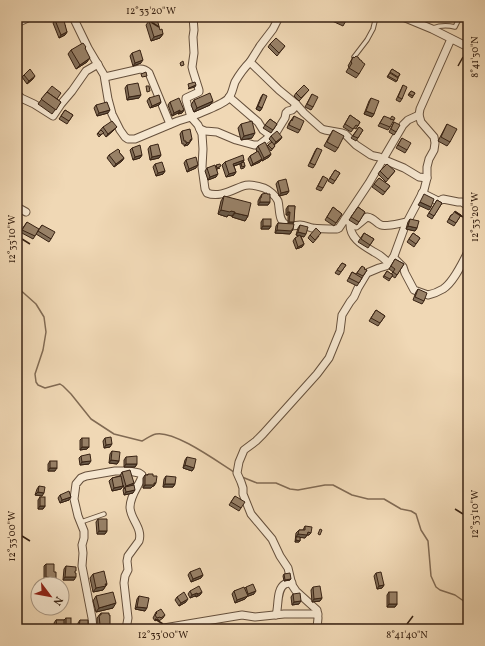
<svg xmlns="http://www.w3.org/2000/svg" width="485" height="646" font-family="Vollkorn,serif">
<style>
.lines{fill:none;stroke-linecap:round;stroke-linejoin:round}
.stream{stroke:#816a53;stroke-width:1.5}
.service-casing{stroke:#66503c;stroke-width:5.5}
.minor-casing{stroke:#66503c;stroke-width:9}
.service{stroke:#f5e6cf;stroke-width:3.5}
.minor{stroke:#f5e6cf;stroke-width:7}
.wall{fill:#836f59;stroke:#382213}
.shaded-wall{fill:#6a5a48;stroke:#382213}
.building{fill:#988167;stroke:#382213}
.ticks{fill:none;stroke:#382213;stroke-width:1.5}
.neatline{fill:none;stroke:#382213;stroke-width:1.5}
.ticks-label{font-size:10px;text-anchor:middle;fill:#382213}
</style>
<rect width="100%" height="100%" fill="#f0d8b5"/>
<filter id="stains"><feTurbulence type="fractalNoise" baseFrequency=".005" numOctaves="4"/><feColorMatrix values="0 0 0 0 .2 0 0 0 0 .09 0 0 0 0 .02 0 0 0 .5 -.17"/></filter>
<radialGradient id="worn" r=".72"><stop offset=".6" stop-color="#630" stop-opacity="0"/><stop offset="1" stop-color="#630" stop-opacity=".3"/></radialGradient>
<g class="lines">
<!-- stream -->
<g class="stream">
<path d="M17,287L36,304L44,317L46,332L43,350L35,374L36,382L38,385L45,388L60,384L63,386L71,394L91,419L114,434L142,441C146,439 151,435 156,434C174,430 218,462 234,472"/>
<path d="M242,477L257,483H276L290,489L298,490L325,485H333L352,495L368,499H384L401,509L411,511L416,514L421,530L428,541L431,576L436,587L440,590L455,595L468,604"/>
</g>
<!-- service casing -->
<g class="service-casing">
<g id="service">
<path d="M433,28C441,25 447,25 455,27L460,17"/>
<path d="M354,57L367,40L373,29L376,17"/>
<path d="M81,522L104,514"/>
</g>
</g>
<!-- minor casing -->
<g class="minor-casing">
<g id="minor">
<path d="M73,17L88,48L104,75L108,99L112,114L120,130L125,137L128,139H135L178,121L191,117L198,125L202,134L203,149L202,167L205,189L207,193C219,198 232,190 243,186C249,184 258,186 264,188C269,190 276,196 278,201C280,208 278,222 287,225C291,227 296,225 300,225C304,225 308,227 312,228C320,229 329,229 337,229L339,228L345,219"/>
<path d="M193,17L194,30L193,37L194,53L192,67L193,71L199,90V92L186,98V100L191,117C201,112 220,106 228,99C232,95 233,87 235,82C239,75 244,68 250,62"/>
<path d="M279,17L273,29L260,46L250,62L279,90L296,104L304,113L322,129L325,130L342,133L345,134L356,145L371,155L374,156L379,157L387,161L404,168L419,177L427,178"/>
<path d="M403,17L432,29L468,47"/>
<path d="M17,23L30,17"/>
<path d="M105,77L140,69C144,69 146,70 149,73L170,124"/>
<path d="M17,94L21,98L34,104L53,116L61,104L72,91L86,71L98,64"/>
<path d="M229,97L258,122L263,130L271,136"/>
<path d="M200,129L205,131L217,132L236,140L254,145H259L277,131L285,118L286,113L288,111L292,110L294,108L296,104"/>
<path d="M422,193L436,200L439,201L443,199L458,202H462L468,206"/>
<path d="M17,207L26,212"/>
<path d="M350,222C349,238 362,245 374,252C380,255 385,259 389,264"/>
<path d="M407,222C400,223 387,227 381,225C375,223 375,218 367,217L356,226L345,219L369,183L403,125L408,120L419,115"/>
<path d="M396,260L403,267L405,273L414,290L428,295C433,294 438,292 443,289C454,282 462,263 468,252"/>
<path d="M276,615C279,606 276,589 285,584C287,583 290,583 292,583"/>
<path d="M317,628L318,618L317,610L296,591L292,585L288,568L280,556L272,539L251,514L243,494V488L241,482L237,473L239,462L244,450L256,441L263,434L317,374L329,358L340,331L342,315L350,302L354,297L358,288L367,273L379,268L386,266L390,262L394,256L405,226L424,190L427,178V167L429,159L434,150L435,143L434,137L421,122L419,115L420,109L451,39"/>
<path d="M93,629L92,618L82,566L83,553L82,545L84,538V531L78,516L74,499L76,484L81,478L86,476L115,471H129L139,473L142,475V477C138,487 130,496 130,507C130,519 143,528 139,541L128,556L127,561L128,570L125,576L124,583L128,618L126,629"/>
<path d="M158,629L242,615L255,617L284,614H318"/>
<path d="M266,629L317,628L420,629"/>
<path d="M458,629L468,628"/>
</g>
</g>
<!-- service -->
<use href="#service" class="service"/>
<!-- minor -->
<use href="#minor" class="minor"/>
</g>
<!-- wall -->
<g class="wall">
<path d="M332,17H348L343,26L330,20Z"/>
<path d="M55,20L66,26L65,27L67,32L65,35L59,38L53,23Z"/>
<path d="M149,21L160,30L163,34L160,38L151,41L146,25Z"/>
<path d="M270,44L285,46L277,56L268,47Z"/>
<path d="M86,47L85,48L87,62L76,69L68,54L71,50Z"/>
<path d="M132,53L141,63L133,66L130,56Z"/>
<path d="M353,57L359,59L362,62L359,74L356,78L346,72L349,67L348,66Z"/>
<path d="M392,69L400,74L396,82L387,77Z"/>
<path d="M24,75L33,79L27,84L22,77Z"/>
<path d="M127,85L139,98L127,100L125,88Z"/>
<path d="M403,85L402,99L400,102L396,100Z"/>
<path d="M309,90L299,101L294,96L296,93Z"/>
<path d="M411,91L415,93L412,98L408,95Z"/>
<path d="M47,92L61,102L52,114L38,104Z"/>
<path d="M263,94L262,108L260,111L256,109L261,97Z"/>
<path d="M312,94L313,107L311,110L305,107Z"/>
<path d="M149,98L161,102L159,105L150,108L147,101Z"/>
<path d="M371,98L374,114L372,117L364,114L369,101Z"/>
<path d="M194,100L213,101L210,105L194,112L191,105Z"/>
<path d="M170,102L184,110L182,113L178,114V113L172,116L168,105Z"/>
<path d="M96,105L108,113L97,116L94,108Z"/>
<path d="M65,110L73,115L67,124L59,119Z"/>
<path d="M350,115L360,122L356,129L354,128L351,132L343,127Z"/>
<path d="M294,116L300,130L298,133L287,128L289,123Z"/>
<path d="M384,116L390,127L388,130L378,126Z"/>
<path d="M270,119L277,124L271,133L263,128Z"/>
<path d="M394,122L396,132L394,135L389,132Z"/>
<path d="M241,124L252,138L241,140L238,128Z"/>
<path d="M447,124L450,142L447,146L438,141Z"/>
<path d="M103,127H117L114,130L106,137L103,133L99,137L97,134Z"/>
<path d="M359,127L363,130L356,141L351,138Z"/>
<path d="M333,130L338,148L335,152L324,146L330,135Z"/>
<path d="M182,131L192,139L188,145L184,146V144H182L180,134Z"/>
<path d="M271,136L282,137L280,140L274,145L275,146L271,151L267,146L272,142L269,139Z"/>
<path d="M402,138L407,150L405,153L396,148Z"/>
<path d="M150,146L161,155L159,158L150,160L148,149Z"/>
<path d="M258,146L271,154L269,157L262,161V160L260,162L251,166L248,159L250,156L257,152L256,149Z"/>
<path d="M132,148L142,155L140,158L133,160L130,150Z"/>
<path d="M317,148L315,165L313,168L308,166L315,151Z"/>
<path d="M119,152L124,158L122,161L114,167L107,158L109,155Z"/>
<path d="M186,160L196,168L187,172L184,163Z"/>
<path d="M244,160L243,163L245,166L244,168L241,169L240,165V164L234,166L236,172L234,175L226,177L222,165L225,162Z"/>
<path d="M155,164L165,171L163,174L156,176L153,167Z"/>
<path d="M207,168H220L217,169L216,177L208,180L205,171Z"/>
<path d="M335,170L340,173L333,184L328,181Z"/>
<path d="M380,171H395L386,182L378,174Z"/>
<path d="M323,176V188L321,191L316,189Z"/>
<path d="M379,178L390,186L383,195L372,187Z"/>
<path d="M278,181L289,191L287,194L279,196L276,184Z"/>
<path d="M262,194L270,202L268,205H258V201L260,197Z"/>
<path d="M224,196L248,216L245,221L232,217V216L228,215L227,217L218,214L221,201Z"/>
<path d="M437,200L442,203L432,219L427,216Z"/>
<path d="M288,206H295L293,224V229L290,234L275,233L276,226L278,223L288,224V215H286V209Z"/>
<path d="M333,207L342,214L334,226L325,220Z"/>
<path d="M358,207L365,212L357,225L349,220Z"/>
<path d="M451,215H461L454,226L447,222Z"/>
<path d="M263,219L271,226L269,229H261V222Z"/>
<path d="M410,219L417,228L415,231L406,229L408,222Z"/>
<path d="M27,222L35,236L33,239L20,232Z"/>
<path d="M42,225L51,239L49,242L36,234Z"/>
<path d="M300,225L304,237L301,236L304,244L302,247L296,249L293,241L295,238L300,236L296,235L298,228Z"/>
<path d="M364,233L374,239L368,248L358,242Z"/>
<path d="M413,233L420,238L414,247L407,242Z"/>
<path d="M310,235L319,236L313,243L308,238Z"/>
<path d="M395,259L404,264L395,278L392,276L389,281L383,277L387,271L391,274L393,272L389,269Z"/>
<path d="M342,263L346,265L339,275L335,273Z"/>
<path d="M362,266L364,269L367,270L357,286L347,281L352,272L356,274Z"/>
<path d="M418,289L424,301L422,304L413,300L416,292Z"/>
<path d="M376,310L385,316L378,326L369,321Z"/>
<path d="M82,438L87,449L80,450V440Z"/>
<path d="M105,438L110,447L104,448L103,441Z"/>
<path d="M112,451L119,461L117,464L109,463L110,454Z"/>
<path d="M81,456L89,464L80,465L79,458Z"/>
<path d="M126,457L137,464L135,467H124V460Z"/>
<path d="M187,457L194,468L192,471L183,468L185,460Z"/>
<path d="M50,461L55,471H48V464Z"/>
<path d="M122,472L132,486L133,493L124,495L123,490L124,488L123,485V486L121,489L112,491L109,481L112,478L120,476Z"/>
<path d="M148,474L154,486H153L151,488H143V478L145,475H147Z"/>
<path d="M166,476L175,484L173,487H163L164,479Z"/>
<path d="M39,486L42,496L35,495L37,489Z"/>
<path d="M60,495L69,500L60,503L58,498Z"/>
<path d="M235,496L241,508L239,511L229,505Z"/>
<path d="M40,497L45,506L43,509H38V500Z"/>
<path d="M98,519L107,531L105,534H97L96,522Z"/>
<path d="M305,526L311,533L309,535H307L305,538L300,537V541L299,542H295L296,533L299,530H303Z"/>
<path d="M46,564L54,572V581L44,580V566Z"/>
<path d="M66,566L75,573L74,580H63L64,569Z"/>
<path d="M190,572L203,575L201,578L191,582L188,575Z"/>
<path d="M376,573L384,585L382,588L377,589L374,576Z"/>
<path d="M93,574L107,584L103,590L93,592L90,578Z"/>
<path d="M284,574L291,579L290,580L284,581L283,576Z"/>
<path d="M37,582L38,595L34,594L35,585Z"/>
<path d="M246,587L254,594L248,596L245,599L235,603L232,594L234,591L245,588Z"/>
<path d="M313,587L322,598L320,601L312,602L311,590Z"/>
<path d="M190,591L202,592L200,595L196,597L195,596L190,598L188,594Z"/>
<path d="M389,592L397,604L395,607H387V595Z"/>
<path d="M293,594L299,604L292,605L291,597Z"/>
<path d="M96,596L113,608L96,612L93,601Z"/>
<path d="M139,596L145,611L135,609L137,599Z"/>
<path d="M177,597L186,602L179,606L175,600Z"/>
<path d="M156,612L165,615L163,618L159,621L158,619L155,621L153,618Z"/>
<path d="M101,613L110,626L108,629H100V627L97,628V618Z"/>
<path d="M66,618L71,629H64V628L63,629H55L54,623L56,620H64Z"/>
<path d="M80,620L88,627L87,629H77L78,623Z"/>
</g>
<!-- shaded-wall -->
<g class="shaded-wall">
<path d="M67,32L65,35L59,38L61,35Z"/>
<path d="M163,34L160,38L151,41L154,37Z"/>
<path d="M90,58L87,62L76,69L80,65Z"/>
<path d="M143,60L141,63L133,66L135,63Z"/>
<path d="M35,76L33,79L27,84L29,81Z"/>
<path d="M196,85L195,87L188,89L189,88Z"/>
<path d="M141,95L139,98L127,100L129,97Z"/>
<path d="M213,101L210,105L194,112L197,108Z"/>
<path d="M161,102L159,105L150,108L152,106Z"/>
<path d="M258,106L262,108L260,111L256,109Z"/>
<path d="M110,110L108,113L97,116L99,113Z"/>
<path d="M180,110L178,113L172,116L174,113Z"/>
<path d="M184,110L182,113L178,114L180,112Z"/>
<path d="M366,111L374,114L372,117L364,114Z"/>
<path d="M117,127L114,130L106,137L108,134Z"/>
<path d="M255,133L252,138L241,140L244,136Z"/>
<path d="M282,137L280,140L274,145L276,142Z"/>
<path d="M192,139L188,145L184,146L190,140Z"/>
<path d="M271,154L269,157L262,161L264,158Z"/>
<path d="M142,155L140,158L133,160L135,157Z"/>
<path d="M161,155L159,158L150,160L152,157Z"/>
<path d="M124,158L122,161L114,167L116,164Z"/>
<path d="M262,159L260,162L251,166L253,164Z"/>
<path d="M244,160L242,163L231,167L233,164Z"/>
<path d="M198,165L196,168L187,172L189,169Z"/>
<path d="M165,171L163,174L156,176L158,173Z"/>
<path d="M236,172L234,175L226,177L229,174Z"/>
<path d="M218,174L216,177L208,180L210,177Z"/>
<path d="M289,191L287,194L279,196L281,193Z"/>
<path d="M260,202H270L268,205H258Z"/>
<path d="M420,202L431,207L429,210L418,205Z"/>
<path d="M221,210L231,211L235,212L232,216L228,215L227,217L218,214Z"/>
<path d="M288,212H290L288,215H286Z"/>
<path d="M235,213L248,216L245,221L232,217Z"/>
<path d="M289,222H294L292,225H287Z"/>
<path d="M263,226H271L269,229H261Z"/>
<path d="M408,226L417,228L415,231L406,229Z"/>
<path d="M292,229H293L290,234L275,233L277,230Z"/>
<path d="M298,232L306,234L304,237L296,235Z"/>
<path d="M304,244L302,247L296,249L298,247Z"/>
<path d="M112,444L110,447L104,448L106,445Z"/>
<path d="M82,447H89L87,449L80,450Z"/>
<path d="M111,460L119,461L117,464L109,463Z"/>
<path d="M91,461L89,464L80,465L82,462Z"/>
<path d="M126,464H137L135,467H124Z"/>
<path d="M185,465L194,468L192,471L183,468Z"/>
<path d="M50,468H57L55,471H48Z"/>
<path d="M134,483L132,486L125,487L124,489L126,486Z"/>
<path d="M154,483H156L154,486H153L151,488H143L145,485Z"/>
<path d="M165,484H175L173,487H163Z"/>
<path d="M123,486L121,489L112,491L114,488Z"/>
<path d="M135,490L133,493L124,495L126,492Z"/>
<path d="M38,492L44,493L42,496L35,495Z"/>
<path d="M71,497L69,500L60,503L62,500Z"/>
<path d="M40,506H45L43,509H38Z"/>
<path d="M99,531H107L105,534H97Z"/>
<path d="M308,532L311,533L309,535H307L305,538L296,537L298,534Z"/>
<path d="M296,540L300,541L299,542H295Z"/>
<path d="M203,575L201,578L191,582L193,579Z"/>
<path d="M46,577L56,578L54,581L44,580Z"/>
<path d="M65,577H76L74,580H63Z"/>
<path d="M291,579L290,580L284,581L285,580Z"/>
<path d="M105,584H107L103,590L93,592L96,588Z"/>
<path d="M384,585L382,588L377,589L379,586Z"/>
<path d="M36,591L38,592V595L34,594Z"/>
<path d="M256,591L254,594L246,597L248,594Z"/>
<path d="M202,592L200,595L196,597L198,594Z"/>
<path d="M197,593L195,596L190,598L192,595Z"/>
<path d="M248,596L245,599L235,603L237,600Z"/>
<path d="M322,598L320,601L312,602L314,599Z"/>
<path d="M188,599L186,602L179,606L181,603Z"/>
<path d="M301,601L299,604L292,605L294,602Z"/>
<path d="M116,603L113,608L96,612L99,608Z"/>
<path d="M389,604H397L395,607H387Z"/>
<path d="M137,607L147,608L145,611L135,609Z"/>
<path d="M100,625H102L100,627L97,628Z"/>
<path d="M102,626H110L108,629H100Z"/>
<path d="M57,627H64L63,629H55Z"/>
<path d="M79,627H88L87,629H78Z"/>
</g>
<!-- building -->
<g class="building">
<path d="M63,17L67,32L61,35L55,20Z"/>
<path d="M337,17H348L346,22Z"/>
<path d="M157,19L160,30L162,29L163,34L154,37L149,21Z"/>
<path d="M276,38L285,46L279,53L270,44Z"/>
<path d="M83,43L86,47L85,48L90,58L80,65L71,50Z"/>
<path d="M140,50L143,60L135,63L132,53Z"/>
<path d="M356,56L359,58V59L362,61V62L365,64L359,74L349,68L352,63L351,62L353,57L354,58Z"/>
<path d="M183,61L184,65L181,66L180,63Z"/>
<path d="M30,69L35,76L29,81L24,75Z"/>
<path d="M392,69L400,74L398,77L390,72Z"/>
<path d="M146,72L147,76L142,77L141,74Z"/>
<path d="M390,73L398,78L397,81L388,76Z"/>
<path d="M195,82L196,85L189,88L188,84Z"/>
<path d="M138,83L141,95L129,97L127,85Z"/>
<path d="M304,85L309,90L301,98L296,93Z"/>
<path d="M403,85L407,87L402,99L398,97Z"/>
<path d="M52,86L61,93L57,99L47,92Z"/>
<path d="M146,86H149L150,91L147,92Z"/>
<path d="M411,91L415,93L413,96L409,94Z"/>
<path d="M47,92L61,102L56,110L41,99Z"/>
<path d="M210,93L213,101L197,108L194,100Z"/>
<path d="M263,94L267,96L262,108L258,106Z"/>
<path d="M312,94L318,97L313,107L307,104Z"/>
<path d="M159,95L161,102L152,106L149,98Z"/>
<path d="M179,98L184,110L180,112V110L174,113L170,102Z"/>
<path d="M371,98L379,101L374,114L366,111Z"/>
<path d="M107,102L110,110L99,113L96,105Z"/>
<path d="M65,110L73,115L69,121L61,116Z"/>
<path d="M350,115L360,122L358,126L356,125L353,129L345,124Z"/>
<path d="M294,116L304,121L300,130L289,125L291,120L292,121Z"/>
<path d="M384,116L394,120L390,127L380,123Z"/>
<path d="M392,116L395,118L394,120L390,119Z"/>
<path d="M270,119L277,124L273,130L265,125Z"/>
<path d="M112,121L117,127L108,134L103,127Z"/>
<path d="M252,121L255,133L244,136L241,124Z"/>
<path d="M394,122L400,125L396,132L391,129Z"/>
<path d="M447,124L457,129L450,142L441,137Z"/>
<path d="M359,127L363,130L358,138L353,136Z"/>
<path d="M190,129L192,139L190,140V142L186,143V141H184L182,131Z"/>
<path d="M101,130L104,133L100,135L98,133Z"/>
<path d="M333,130L344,136L338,148L327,142Z"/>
<path d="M277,131L282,137L276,142L271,136Z"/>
<path d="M402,138L411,143L407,150L398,145Z"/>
<path d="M265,142L271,154L264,158L258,146Z"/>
<path d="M272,142L275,146L272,149L268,145Z"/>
<path d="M158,144L161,155L152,157L150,146Z"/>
<path d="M140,145L142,155L135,157L132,148Z"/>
<path d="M317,148L322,150L315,165L310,163Z"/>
<path d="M118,149L120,151L119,152L124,158L116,164L109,155Z"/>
<path d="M258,151L262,159L253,164L250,156Z"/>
<path d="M243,155L244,160L233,164L236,172L229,174L225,162Z"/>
<path d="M196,157L198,165L189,169L186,160Z"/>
<path d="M162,162L165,171L158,173L155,164Z"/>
<path d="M244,162L245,166L242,167L241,163Z"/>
<path d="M220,164L221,166L217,168L216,165Z"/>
<path d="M387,164L395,171L388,179L380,171Z"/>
<path d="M215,165L218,174L210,177L207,168Z"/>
<path d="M335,170L340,173L335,181L330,178Z"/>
<path d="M323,176L328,179L323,188L318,186Z"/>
<path d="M379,178L390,186L385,192L374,184Z"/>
<path d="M286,179L289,191L281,193L278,181Z"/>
<path d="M267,193V194H270V202H260V198H261L262,194Z"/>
<path d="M424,194L434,199L431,207L420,202Z"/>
<path d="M224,196L251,203L248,216L235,213V212L231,211L230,212L221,210Z"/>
<path d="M437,200L442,203L434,216L429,213Z"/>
<path d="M288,206H295L294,222H289L290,212H288Z"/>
<path d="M333,207L342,214L336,223L327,217Z"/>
<path d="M358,207L365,212L359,222L351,217Z"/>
<path d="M455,211L461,215L456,223L449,219L451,215H452Z"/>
<rect x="263" y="219" width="8" height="7"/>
<path d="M410,219L419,221L417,228L408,226Z"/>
<path d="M27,222L39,229L35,236L22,230Z"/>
<path d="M278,223L294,224L293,229H292V231L277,230Z"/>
<path d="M42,225L55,232L51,239L38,231Z"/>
<path d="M300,225L308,227L306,234L298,232Z"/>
<path d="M316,228L321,233L315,240L310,235Z"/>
<path d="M364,233L374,239L370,245L361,239Z"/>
<path d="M413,233L420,238L416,244L409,239Z"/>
<path d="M300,235L304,244L298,247L295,238Z"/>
<path d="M395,259L404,264L397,275L393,272L395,269L391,266Z"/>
<path d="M342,263L346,265L341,272L337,270Z"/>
<path d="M362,266L365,268L364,269L367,270L363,276L357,273Z"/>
<path d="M387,271L393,275L390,279L384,276Z"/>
<path d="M352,272L362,278L359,283L349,278Z"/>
<path d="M418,289L427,293L424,301L415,297Z"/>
<path d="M376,310L385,316L380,323L371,318Z"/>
<path d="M111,437L112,444L106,445L105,438Z"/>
<rect x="82" y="438" width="7" height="9"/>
<path d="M112,451L120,452L119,461L111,460Z"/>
<path d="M90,454L91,461L82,462L81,456Z"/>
<path d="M137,456V464H126V457Z"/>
<path d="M187,457L196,459L194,468L185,465Z"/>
<rect x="50" y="461" width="7" height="7"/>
<path d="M130,470L134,483L126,486L122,472Z"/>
<path d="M148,474H153V476H157L156,483H154V485H145V475H148Z"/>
<path d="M121,476L123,486L114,488L112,478Z"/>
<path d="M166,476L176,477L175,484H165Z"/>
<path d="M134,485L135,490L126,492L125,487Z"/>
<path d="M39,486L45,487L44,493L38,492Z"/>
<path d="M69,491L71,497L62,500L60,495Z"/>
<path d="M235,496L245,502L241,508L231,502Z"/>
<rect x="40" y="497" width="5" height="9"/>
<path d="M98,519H107V531H99Z"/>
<path d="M305,526L312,527L311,533L308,532L307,535L298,534L299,530H305Z"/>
<path d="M320,529L322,530L320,535L318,534Z"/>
<path d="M296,537H300V541L296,540Z"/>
<path d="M46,564H54V572H56V578L46,577Z"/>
<path d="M66,566L76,567V571H75V573H76V577H65Z"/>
<path d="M200,568L203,575L193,579L190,572Z"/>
<path d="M104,571L107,584H105L106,586L96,588L93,574Z"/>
<path d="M381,572L384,585L379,586L376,573Z"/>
<path d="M290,573L291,579L285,580L284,574Z"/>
<path d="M37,582L44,583L43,584H38V592L36,591Z"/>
<path d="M253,584L256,591L248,594L246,587Z"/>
<path d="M199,586L202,592L198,594L197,593L192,595L190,591Z"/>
<path d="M320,586L322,598L314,599L313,587Z"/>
<path d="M244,587L248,596L237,600L234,591Z"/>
<path d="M113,592L116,603L99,608L96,596Z"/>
<path d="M184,592L188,599L181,603L177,597Z"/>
<rect x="389" y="592" width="8" height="12"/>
<path d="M300,593L301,601L294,602L293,594Z"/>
<path d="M139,596L149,598L147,608L137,607Z"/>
<path d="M161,609L165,615L161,618L160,617L157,618L155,615L157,613L156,612Z"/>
<path d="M101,613H109V615H110V626H102V625H100L99,615H101Z"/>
<rect x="66" y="618" width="5" height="11"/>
<path d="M56,620H64V627H57Z"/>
<path d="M80,620H88V627H79Z"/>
</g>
<!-- ticks -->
<path class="ticks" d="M151,22L159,27M458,66L463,57M455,212L463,217M22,239L30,244M455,509L463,514M22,536L30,541M155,619L163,624M407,624L413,616"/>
<!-- margin -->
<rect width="485" height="646" fill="none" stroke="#f0d8b5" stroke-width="44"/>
<!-- north arrow -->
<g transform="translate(50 596) rotate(122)"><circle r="19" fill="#f5e6cf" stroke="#a99884"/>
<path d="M0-3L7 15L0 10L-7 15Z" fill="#8f2418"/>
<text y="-6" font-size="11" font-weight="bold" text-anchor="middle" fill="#382213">N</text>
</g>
<rect x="22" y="22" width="441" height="602" class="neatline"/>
<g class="ticks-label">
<text x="151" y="14">12°33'20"W</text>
<text transform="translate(474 57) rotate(-90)" y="4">8°41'30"N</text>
<text transform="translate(474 217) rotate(-90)" y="4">12°33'20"W</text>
<text transform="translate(11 239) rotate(-90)" y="4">12°33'10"W</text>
<text transform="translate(474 514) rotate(-90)" y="4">12°33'10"W</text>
<text transform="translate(11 536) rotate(-90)" y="4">12°33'00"W</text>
<text x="163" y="638">12°33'00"W</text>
<text x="407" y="638">8°41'40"N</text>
</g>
<rect width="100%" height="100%" filter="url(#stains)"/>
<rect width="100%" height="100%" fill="url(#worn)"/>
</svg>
